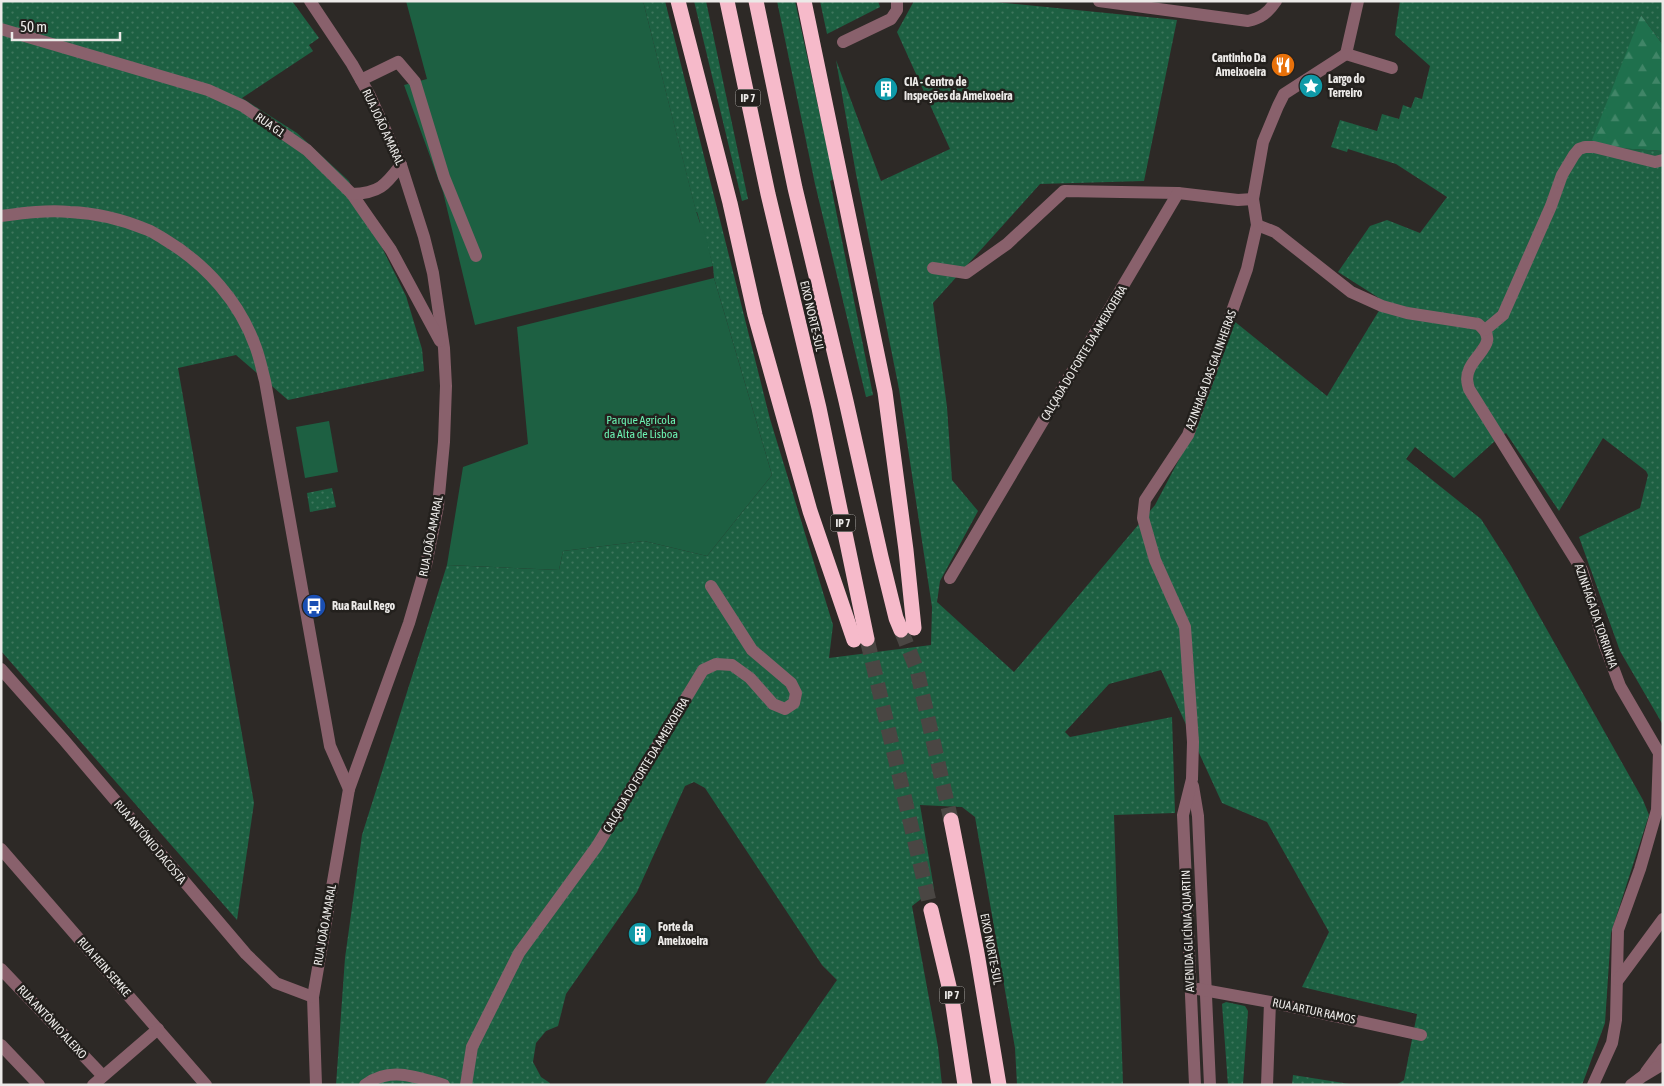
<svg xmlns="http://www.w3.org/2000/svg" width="1664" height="1086" font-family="'Asap Condensed',sans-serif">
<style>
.grass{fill:url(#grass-dots)}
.forest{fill:url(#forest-firs)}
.garden{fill:#1d6042}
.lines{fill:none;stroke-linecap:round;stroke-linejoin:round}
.highway-tunnel{stroke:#4a4643;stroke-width:15;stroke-dasharray:15 8;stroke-linecap:butt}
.minor{stroke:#89616c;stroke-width:12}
.highway{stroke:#f6baca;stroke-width:15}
.labels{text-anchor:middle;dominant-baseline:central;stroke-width:5;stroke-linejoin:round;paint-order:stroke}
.shield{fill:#23201d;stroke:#b0adab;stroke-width:1}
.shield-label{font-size:11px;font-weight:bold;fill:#eceae8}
.poi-label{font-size:12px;font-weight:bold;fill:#eceae8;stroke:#23201d;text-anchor:start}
.street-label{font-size:12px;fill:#eceae8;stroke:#23201d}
.park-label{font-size:12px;fill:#6bf2b2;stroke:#23201d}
</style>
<defs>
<pattern id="grass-dots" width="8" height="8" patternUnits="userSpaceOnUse" patternTransform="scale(1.25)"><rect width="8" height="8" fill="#1d6042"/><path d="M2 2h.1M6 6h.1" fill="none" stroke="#3e775d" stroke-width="1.8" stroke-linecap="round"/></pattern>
<pattern id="forest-firs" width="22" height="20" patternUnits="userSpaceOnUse" patternTransform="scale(1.25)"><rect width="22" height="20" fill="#1f704d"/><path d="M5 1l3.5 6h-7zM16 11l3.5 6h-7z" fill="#408567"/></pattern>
</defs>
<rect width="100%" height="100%" fill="#2d2926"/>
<!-- grass -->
<g class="grass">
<path d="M1,1H292L319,38L309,45L313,51L242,98L297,133L349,181L406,296L422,349L424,371L288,400L236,355L178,368L254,803L237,920L1,651Z"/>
<path d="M643,1H665L770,419L833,625L829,658L931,645L932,607L899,389L856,174L836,60L881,181L950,149L897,32L914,1H985L1177,20L1144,181L1040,184L933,303L947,407L952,480L978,511L940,581L937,602L1014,672L1155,505L1193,433L1234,321L1327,396L1380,309L1379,298L1338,272L1370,226L1387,220L1420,233L1447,197L1396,164L1348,149L1347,152L1331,147L1340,120L1377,131L1382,114L1399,119L1403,105L1411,108L1415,97L1422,99L1430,66L1395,35L1400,1H1663V45L1641,15L1602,147L1663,151V725L1620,651L1579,537L1640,508L1648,475L1646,471L1603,438L1559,511L1506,433L1495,441L1454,478L1415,447L1406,459L1481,519L1511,566L1643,800L1649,815L1611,933L1605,1023L1582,1085H1396L1404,1080L1417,1014L1302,987L1329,932L1267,822L1222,803L1161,670L1109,684L1065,732L1070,737L1172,717L1175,813L1114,815L1123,1085H1017L1015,1048L975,817L962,807L920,805L934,889L912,906L938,1047L942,1085H764L837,980L822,965L705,788L694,782L685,786L637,892L566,994L558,1026L546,1031L536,1043L533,1062L541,1077L550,1083V1085H336L345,958L362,835L447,565L559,570L563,551L644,541L707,556L772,475L714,278L713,266L697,212H696Z"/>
<path d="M694,1H706L748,199L742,201Z"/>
<path d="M777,1H795L834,179L830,181L873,395L866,397L815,184Z"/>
<path d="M820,1H878L880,7L827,34Z"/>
<path d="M332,488L336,507L310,512L307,493Z"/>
<path d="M1226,1002L1245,1006L1248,1011L1243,1085H1228L1222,1004Z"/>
<path d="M1293,1075L1356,1085H1292Z"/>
</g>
<!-- forest -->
<path class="forest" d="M1641,15L1663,45V151L1602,147L1592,140Z"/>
<!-- garden -->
<g class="garden">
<path d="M406,1H643L696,211L700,223H702L713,266L475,325L443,192L404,85L427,79Z"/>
<path d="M714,278L772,475L707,556L644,541L563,551L559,570L447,565L463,467L528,444L517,327Z"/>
<path d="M329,421L338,472L305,478L296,427Z"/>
</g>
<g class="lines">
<!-- highway-tunnel -->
<g class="highway-tunnel">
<path d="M901,630L917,670L951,820"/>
<path d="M867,639L931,910"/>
</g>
<!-- minor -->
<g class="minor">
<path d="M310,1L352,64L370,96L401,165L424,237L433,273L444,348L446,386L444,442L438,506L426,565L409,623L349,789L313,997L316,1085"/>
<path d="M1099,1L1248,21C1261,18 1268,13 1276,1"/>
<path d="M1,29L208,90L243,106L307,150L352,194L363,210L391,250L440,341"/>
<path d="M843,42L891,19L897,10V1"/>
<path d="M1346,54L1358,1"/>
<path d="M1346,54L1392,68"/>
<path d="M361,80L398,62L415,82L444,177L476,256"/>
<path d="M352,194C379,193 385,186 401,165"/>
<path d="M1,216C24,213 46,210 70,212C96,213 124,220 148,230C153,232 159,236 164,239C206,264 240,302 256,348C260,359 262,370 265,381L330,746L349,789"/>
<path d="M1257,225L1275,232L1351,292L1382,306L1407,313L1478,324C1501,342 1475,353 1469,370C1466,377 1467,382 1469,389L1582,570L1605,646L1620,686L1659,753L1657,810L1640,869L1618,930L1616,1020L1612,1043L1593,1085"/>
<path d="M933,268L966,273L1007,244L1064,191L1178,193"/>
<path d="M1485,330L1503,315L1551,206L1562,175L1574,155L1579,149L1585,147H1594L1655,162L1663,160"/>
<path d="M950,578L1178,193L1238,200L1253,199"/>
<path d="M1,669L64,740L246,954L276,983L313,997"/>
<path d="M1193,786L1198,816L1210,1085"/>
<path d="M1,849L206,1085"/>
<path d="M1,969L103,1076"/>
<path d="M1618,980L1663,919"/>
<path d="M1198,989L1270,1002L1421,1035"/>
<path d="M1,1045L39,1085"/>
<path d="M1646,1072L1663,1049"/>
<path d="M93,1085L158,1029"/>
<path d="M365,1085C389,1066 418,1077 444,1085"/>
<path d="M466,1085L472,1047L519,953L597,846L703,670L716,664L732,665L750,678L773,704L785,709L794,703L796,693L791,683L752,650L711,586"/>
<path d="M1195,1085L1183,815L1192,779L1193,742L1185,627L1155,560L1143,518L1145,500L1188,435L1247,269L1257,225L1253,199L1263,142L1278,106L1284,94L1346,54"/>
<path d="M1267,1085L1270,1002"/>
<path d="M1631,1085L1643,1076L1663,1064"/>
</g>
<!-- highway -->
<g class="highway">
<path d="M678,1L730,203L755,315L810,511L854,640"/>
<path d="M727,1L768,194L819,408L867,639"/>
<path d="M756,1L795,188L846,401L881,557L896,618L901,630"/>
<path d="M804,1L885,392L906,550L914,628"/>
<path d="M951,820L977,953L999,1085"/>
<path d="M931,910L952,999L965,1085"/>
</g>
</g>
<!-- icons -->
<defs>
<g id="restaurant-disc" transform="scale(1.25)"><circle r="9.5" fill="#e8710a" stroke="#23201d"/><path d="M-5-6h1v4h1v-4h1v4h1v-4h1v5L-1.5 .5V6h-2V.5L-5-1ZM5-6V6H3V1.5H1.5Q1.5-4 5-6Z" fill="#fff"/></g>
<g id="sight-disc" transform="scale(1.25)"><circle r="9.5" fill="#0f9aa8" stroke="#23201d"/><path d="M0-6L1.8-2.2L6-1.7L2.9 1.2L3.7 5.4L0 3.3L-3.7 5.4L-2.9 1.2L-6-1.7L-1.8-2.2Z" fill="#fff"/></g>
<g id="building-disc" transform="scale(1.25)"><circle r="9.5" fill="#0f9aa8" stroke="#23201d"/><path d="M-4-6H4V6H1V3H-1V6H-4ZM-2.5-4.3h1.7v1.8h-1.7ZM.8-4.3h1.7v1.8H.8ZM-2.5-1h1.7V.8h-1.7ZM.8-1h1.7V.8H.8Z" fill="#fff"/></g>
<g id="bus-disc" transform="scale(1.25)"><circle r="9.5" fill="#1a4fb4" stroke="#23201d"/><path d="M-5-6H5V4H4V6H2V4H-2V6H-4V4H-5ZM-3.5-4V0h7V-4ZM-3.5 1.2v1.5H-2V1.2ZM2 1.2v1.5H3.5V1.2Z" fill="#fff"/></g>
</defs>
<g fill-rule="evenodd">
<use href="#restaurant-disc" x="1283" y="65"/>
<use href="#sight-disc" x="1311" y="86"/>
<use href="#building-disc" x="886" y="89"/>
<use href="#bus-disc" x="314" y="606"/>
<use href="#building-disc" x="640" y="934"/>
</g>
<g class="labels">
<!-- shield labels -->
<g class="shield">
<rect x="735.5" y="89.5" width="25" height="17" rx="4"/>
<rect x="830.5" y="514.5" width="25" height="17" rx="4"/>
<rect x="939.5" y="986.5" width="25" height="17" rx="4"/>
</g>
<g class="shield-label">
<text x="748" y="98">IP 7</text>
<text x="843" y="523">IP 7</text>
<text x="952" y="995">IP 7</text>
</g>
<!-- poi labels -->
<g class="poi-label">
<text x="1266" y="58" text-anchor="end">Cantinho Da<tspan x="1266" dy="14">Ameixoeira</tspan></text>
<text x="1328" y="79">Largo do<tspan x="1328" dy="14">Terreiro</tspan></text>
<text x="904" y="82">CIA - Centro de<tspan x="904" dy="14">Inspeções da Ameixoeira</tspan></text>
<text x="332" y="606">Rua Raul Rego</text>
<text x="658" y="927">Forte da<tspan x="658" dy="14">Ameixoeira</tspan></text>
</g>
<!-- street labels -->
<g class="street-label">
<text transform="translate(270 125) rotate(35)">RUA G1</text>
<text transform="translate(383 127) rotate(65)">RUA JOÃO AMARAL</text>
<text transform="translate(812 316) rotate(77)">EIXO NORTE-SUL</text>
<text transform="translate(1084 353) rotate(-59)">CALÇADA DO FORTE DA AMEIXOEIRA</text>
<text transform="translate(1211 370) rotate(-70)">AZINHAGA DAS GALINHEIRAS</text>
<text transform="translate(431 536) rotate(-79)">RUA JOÃO AMARAL</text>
<text transform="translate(1596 616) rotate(71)">AZINHAGA DA TORRINHA</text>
<text transform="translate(646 765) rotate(-59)">CALÇADA DO FORTE DA AMEIXOEIRA</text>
<text transform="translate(150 842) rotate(50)">RUA ANTÓNIO DACOSTA</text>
<text transform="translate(325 925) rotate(-80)">RUA JOÃO AMARAL</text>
<text transform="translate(1188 931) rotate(-92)">AVENIDA GLICÍNIA QUARTIN</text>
<text transform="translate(991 949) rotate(79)">EIXO NORTE-SUL</text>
<text transform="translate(104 967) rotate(49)">RUA HEIN SEMKE</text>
<text transform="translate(1314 1011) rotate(12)">RUA ARTUR RAMOS</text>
<text transform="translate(52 1022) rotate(47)">RUA ANTÓNIO ALEIXO</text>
</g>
<!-- park labels -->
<g class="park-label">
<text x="641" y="420">Parque Agrícola<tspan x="641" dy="14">da Alta de Lisboa</tspan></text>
</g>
</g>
<!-- border -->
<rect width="1664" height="1086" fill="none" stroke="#eceae8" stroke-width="5"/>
<!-- scale -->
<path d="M12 32v8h108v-8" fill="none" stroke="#eceae8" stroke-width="2.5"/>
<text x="20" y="32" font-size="15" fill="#eceae8" stroke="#23201d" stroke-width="4" paint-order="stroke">50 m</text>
</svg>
